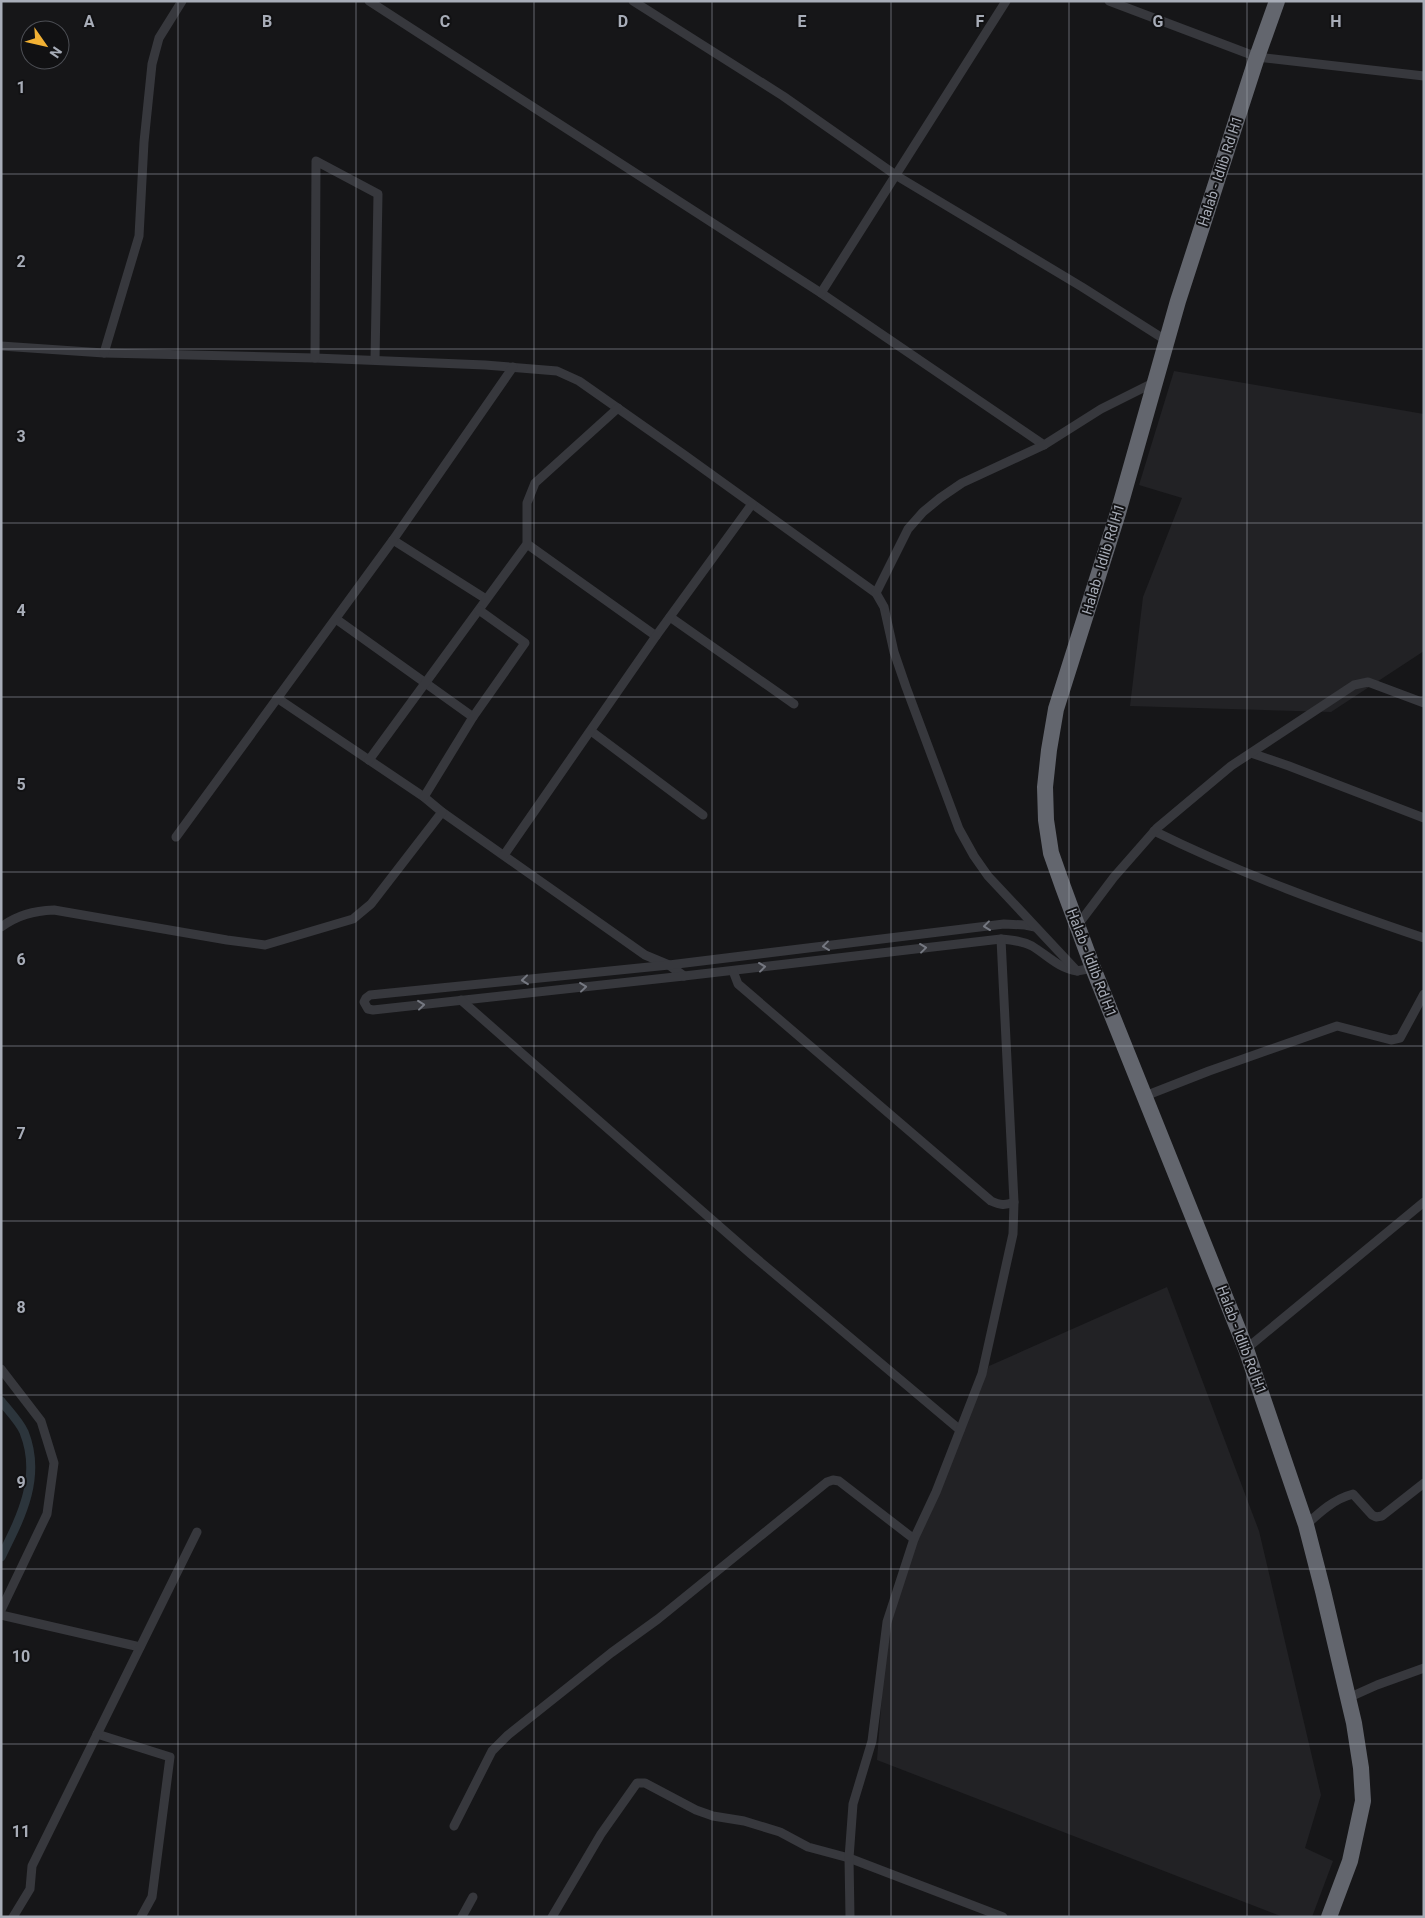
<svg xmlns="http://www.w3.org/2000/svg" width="1425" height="1918" font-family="Roboto,sans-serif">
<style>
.built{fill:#222225}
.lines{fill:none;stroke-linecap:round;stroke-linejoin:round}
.canal{stroke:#2c353c;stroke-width:9}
.street{stroke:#37383d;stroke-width:9}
.highway{stroke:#63666e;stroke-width:16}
.oneway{stroke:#757881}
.grid{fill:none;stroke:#a8adb8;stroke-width:1;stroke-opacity:0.55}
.labels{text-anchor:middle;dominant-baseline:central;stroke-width:4;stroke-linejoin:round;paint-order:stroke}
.street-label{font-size:14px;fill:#a8adb8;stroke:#111113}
.grid-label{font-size:16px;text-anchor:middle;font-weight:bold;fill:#a8adb8;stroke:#111113;stroke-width:4;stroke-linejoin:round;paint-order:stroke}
</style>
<rect width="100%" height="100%" fill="#161618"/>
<!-- built -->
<g class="built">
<path d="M1174,371L1424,414V651L1331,712L1130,706L1143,597L1182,498L1139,485Z"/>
<path d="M1167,1287L1259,1531L1321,1795L1305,1848L1333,1861L1312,1917H1283L877,1760L888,1614L989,1366Z"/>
</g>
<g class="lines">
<!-- canal -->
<path class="canal" d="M1,1401C8,1410 19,1421 24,1432C42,1477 21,1517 1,1557"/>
<!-- street -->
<g class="street">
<path d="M369,1L821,293L1044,445"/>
<path d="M633,1L783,96L897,176L1082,287L1167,341"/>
<path d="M1109,1L1257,57L1424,76"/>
<path d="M821,293L1006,1"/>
<path d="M1,346L104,353L315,358L485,365L557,371L579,381L683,454L876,593"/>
<path d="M104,353L139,236L144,142L152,64L159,38L182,1"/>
<path d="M315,358L316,161L378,194L375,360"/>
<path d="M393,540L486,599"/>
<path d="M527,544L656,636"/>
<path d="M670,617L794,704"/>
<path d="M336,619L473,717"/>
<path d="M277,698L424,797L442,812L645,955L669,965L684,976"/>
<path d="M591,731L703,815"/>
<path d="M1251,753L1289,766L1424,818"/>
<path d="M369,760L527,544V503L535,483L618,408"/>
<path d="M424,797L473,717L525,643L479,610"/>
<path d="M1154,831C1241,874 1332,907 1424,938"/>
<path d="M176,837L393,540L513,367"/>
<path d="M504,855L656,636L752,504"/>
<path d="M1077,926L1114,877L1157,828L1231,766L1354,685L1368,682L1424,703"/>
<path d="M1,927C18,915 33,911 54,910L227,940L265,945L353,919L371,904L442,812"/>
<path d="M1035,927L1025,925L1004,924L669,965L370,995L366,998L364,1002L368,1009L373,1010L684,976L1001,939C1012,940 1022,941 1032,946C1047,955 1058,968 1077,971"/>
<path d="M1093,968L1077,971L988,876L974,856L959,829L906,687L894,652L884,607L876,593L908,529L923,512L940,498L962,483L1044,445L1101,409L1155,382"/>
<path d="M733,971L738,984L991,1201C1000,1205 1005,1206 1014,1202"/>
<path d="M461,1000L751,1254L960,1430"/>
<path d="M1145,1096L1209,1071L1337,1026L1391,1040L1400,1038L1424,994"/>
<path d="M1246,1349L1424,1202"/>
<path d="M1,1369L41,1421L54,1463L47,1514L1,1610"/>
<path d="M1306,1525C1320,1512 1334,1499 1353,1494L1372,1515L1376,1517L1382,1516L1424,1483"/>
<path d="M1,1615L140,1647"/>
<path d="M1348,1698L1377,1685L1424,1668"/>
<path d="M97,1734L170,1757L152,1897L141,1917"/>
<path d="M454,1826L492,1751L508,1735L611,1653L658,1619L827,1482L833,1480L839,1481L914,1539"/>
<path d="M13,1917L30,1889L32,1866L197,1532"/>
<path d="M462,1917L473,1897"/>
<path d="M552,1917L601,1834L637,1783H645L696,1810L713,1816L744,1821L780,1832L808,1847L849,1858L1003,1917"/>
<path d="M850,1917L849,1858L853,1804L872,1741L887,1622L914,1539L936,1492L982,1374L1013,1234L1014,1202L1001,939"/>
</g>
<!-- highway -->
<path class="highway" d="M1277,1L1257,57L1178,301L1118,513L1056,709L1049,750L1045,787L1046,820L1051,853L1063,887L1093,968L1246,1349L1306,1525L1323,1591L1354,1723L1361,1768L1363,1801L1350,1861L1329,1917"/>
</g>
<!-- one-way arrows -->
<defs><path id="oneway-chevron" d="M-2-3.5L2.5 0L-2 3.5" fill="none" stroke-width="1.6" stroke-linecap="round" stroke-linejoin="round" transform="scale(1.25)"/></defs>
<g class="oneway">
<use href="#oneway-chevron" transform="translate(987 926) rotate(173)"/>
<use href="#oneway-chevron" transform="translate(826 946) rotate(173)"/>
<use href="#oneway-chevron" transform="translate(923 948) rotate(-7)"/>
<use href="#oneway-chevron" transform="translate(762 967) rotate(-7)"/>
<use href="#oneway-chevron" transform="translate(525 980) rotate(174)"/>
<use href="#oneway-chevron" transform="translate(583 987) rotate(-6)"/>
<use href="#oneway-chevron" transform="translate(421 1005) rotate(-6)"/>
</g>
<!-- grid -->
<path class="grid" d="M178,1V1917M356,1V1917M534,1V1917M712,1V1917M891,1V1917M1069,1V1917M1247,1V1917M1,174H1424M1,349H1424M1,523H1424M1,697H1424M1,872H1424M1,1046H1424M1,1221H1424M1,1395H1424M1,1569H1424M1,1744H1424"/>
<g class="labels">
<!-- street labels -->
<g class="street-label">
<text transform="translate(1220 171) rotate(-72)">Halab - Idlib Rd H1</text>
<text transform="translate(1103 559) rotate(-73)">Halab - Idlib Rd H1</text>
<text transform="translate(1092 963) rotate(69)">Halab - Idlib Rd H1</text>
<text transform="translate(1242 1340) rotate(69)">Halab - Idlib Rd H1</text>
</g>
</g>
<g class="grid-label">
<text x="89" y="27">A</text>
<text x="267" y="27">B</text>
<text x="445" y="27">C</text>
<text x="623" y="27">D</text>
<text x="802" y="27">E</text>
<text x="980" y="27">F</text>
<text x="1158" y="27">G</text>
<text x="1336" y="27">H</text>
<text x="21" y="93">1</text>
<text x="21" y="267">2</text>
<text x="21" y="442">3</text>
<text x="21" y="616">4</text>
<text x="21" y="790">5</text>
<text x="21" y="965">6</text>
<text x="21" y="1139">7</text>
<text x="21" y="1313">8</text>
<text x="21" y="1488">9</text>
<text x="21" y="1662">10</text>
<text x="21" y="1837">11</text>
</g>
<!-- border -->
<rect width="1425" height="1918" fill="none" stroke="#a8adb8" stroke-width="5"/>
<!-- north arrow -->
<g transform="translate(45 45) rotate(124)"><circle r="24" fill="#111113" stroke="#4d4f55"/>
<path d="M0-4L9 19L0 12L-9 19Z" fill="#f2b134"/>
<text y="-8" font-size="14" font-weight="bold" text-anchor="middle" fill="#a8adb8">N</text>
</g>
</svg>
